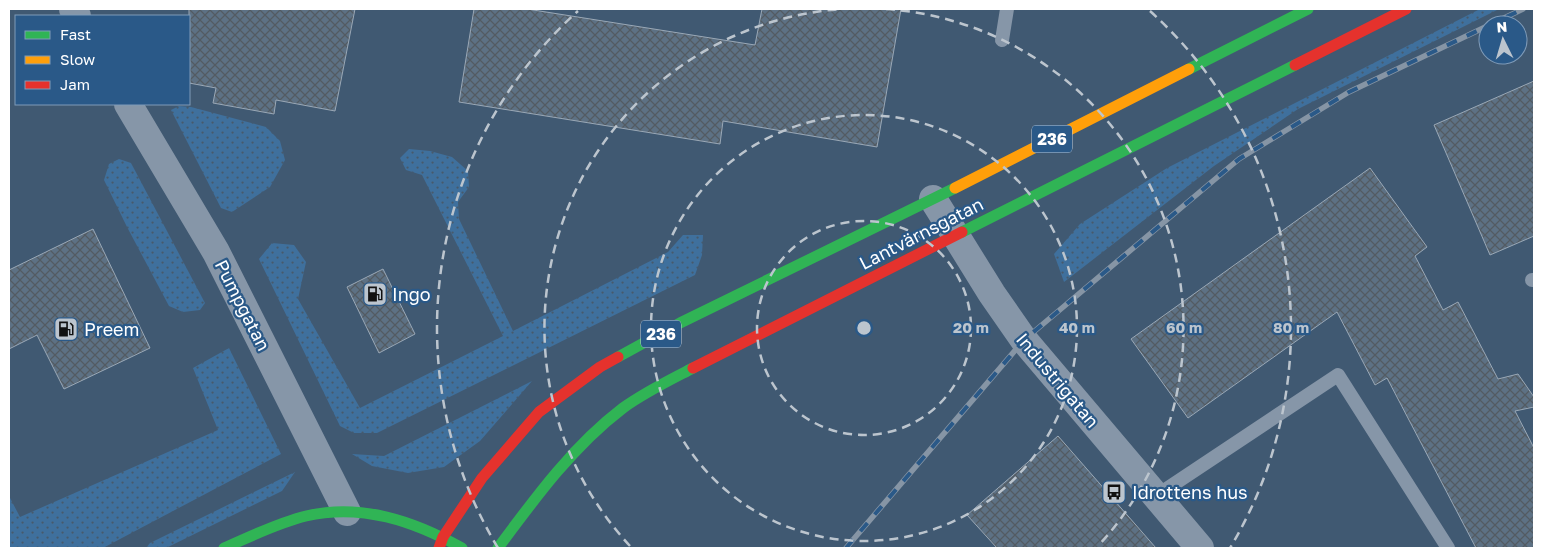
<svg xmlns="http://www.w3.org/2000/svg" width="1543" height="557" font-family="'Golos Text',sans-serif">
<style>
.grass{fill:url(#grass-dots)}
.building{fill:url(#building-cross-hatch);stroke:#9aa8b6}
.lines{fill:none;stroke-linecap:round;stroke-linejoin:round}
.lane{stroke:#8696a8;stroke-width:14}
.street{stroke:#8696a8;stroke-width:28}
.fast{stroke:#30b455;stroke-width:11}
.slow{stroke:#ff9f0a;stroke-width:11}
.jam{stroke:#e5322d;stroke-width:11}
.rail-casing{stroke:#8695a5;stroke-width:5.5}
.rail{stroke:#2a5988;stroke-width:4;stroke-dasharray:11;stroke-linecap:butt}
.ring{fill:none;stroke:#bcc5ce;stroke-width:2.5;stroke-dasharray:9 6}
.labels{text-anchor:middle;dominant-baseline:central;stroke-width:4.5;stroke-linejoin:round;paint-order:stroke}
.shield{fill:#2a5988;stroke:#bfcddb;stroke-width:1}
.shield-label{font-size:16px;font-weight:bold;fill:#fff}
.street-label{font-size:18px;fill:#fff;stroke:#2a5988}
.poi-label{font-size:18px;fill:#fff;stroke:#2a5988;text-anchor:start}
.centre{fill:#bcc5ce;stroke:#2a5988;stroke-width:2.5}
.ring-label{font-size:15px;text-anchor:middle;font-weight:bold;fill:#bcc5ce;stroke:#2a5988;stroke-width:4.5;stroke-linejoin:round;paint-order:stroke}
</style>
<defs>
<pattern id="grass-dots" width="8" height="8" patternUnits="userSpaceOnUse" patternTransform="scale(1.25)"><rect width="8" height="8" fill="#3f709d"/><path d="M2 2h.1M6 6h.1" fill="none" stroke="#475a6c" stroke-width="1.8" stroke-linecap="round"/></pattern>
<pattern id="building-cross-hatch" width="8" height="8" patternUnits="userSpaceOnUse" patternTransform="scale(1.25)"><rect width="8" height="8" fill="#5d7184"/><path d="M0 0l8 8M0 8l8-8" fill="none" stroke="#535b62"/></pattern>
</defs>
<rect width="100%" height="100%" fill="#405972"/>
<!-- grass -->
<g class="grass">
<path d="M1480,9H1499L1298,109L1214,166L1064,282L1054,254L1080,224L1167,168Z"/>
<path d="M179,106L191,107L266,127L280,141L285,160L270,187L232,212L221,208L171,110Z"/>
<path d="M409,149L430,151L452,157L468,171L469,187L458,202L459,219L513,331L668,252L683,235H703L702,255L695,275L377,433H354L340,426L259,259L272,243L294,245L306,262L298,299L360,408L503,336L422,175L406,170L400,158Z"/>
<path d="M119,159L131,163L205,303L200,310L183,312L169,306L127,227L104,180L109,164Z"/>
<path d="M229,348L281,454L103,548H9V496L20,517L218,430L193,368Z"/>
<path d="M532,381L480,441L444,467L408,473L372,466L352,454L384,456Z"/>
<path d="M295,472L282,491L166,548H146L150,543Z"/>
</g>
<!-- building -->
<g class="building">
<path d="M189,9H355L335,111L276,100L274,114L213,103L216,88L189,83Z"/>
<path d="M474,9H527L755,45L762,9H901L877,147L723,121L720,144L459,102Z"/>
<path d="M1534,81V236L1490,255L1434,125Z"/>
<path d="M1370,168L1427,247L1415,256L1443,310L1458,302L1498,379L1518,374L1534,397V407L1515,411L1534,448V548H1476L1387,378L1375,385L1337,312L1188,418L1131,339Z"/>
<path d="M93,229L150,348L64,389L37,335L9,349V270Z"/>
<path d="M383,269L415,334L379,353L347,287Z"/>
<path d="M1058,436L1156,548H997L967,515Z"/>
</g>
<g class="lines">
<!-- lane -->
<g class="lane">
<path d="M1002,40L1007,9"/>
<path d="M1532,280H1534"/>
<path d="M1156,496L1338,375L1448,548"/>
</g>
<!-- street -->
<g class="street">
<path d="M73,9L77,16"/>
<path d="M128,104L216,252L347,512"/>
<path d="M933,199L992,294L1024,340L1200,548"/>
</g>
<!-- fast -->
<g class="fast">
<path d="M1189,69L1308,9"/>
<path d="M962,232L1295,65"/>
<path d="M618,357L680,323L955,188"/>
<path d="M224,548C250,537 277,523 306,516C361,503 414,521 462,548"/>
<path d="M498,548C535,498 573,446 623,408C645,392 670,380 693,368"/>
</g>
<!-- slow -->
<path class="slow" d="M955,188L1189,69"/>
<!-- jam -->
<g class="jam">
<path d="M1295,65L1406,9"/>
<path d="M693,368L962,232"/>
<path d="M439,548L443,537L482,478L539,412L600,367L618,357"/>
</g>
<!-- rail casing -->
<g class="rail-casing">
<path id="rail" d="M846,548L1024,340L1239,159L1349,92L1523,9"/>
</g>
<!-- rail -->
<use href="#rail" class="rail"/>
</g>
<!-- distance rings -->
<g class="ring">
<circle cx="864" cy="328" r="107"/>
<circle cx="864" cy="328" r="213"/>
<path d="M630 546A320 320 0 0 1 842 9M886 9A320 320 0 0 1 1098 546"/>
<path d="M498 548A427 427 0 0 1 578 11M1150 11A427 427 0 0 1 1230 548"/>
</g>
<!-- icons -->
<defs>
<g id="fuel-square" transform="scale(1.25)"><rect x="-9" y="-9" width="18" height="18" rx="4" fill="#bcc5ce" stroke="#2a5988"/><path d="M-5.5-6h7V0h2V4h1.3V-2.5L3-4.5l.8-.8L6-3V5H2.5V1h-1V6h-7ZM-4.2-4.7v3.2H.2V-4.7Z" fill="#111"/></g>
<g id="bus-square" transform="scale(1.25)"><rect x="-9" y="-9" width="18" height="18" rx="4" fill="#bcc5ce" stroke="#2a5988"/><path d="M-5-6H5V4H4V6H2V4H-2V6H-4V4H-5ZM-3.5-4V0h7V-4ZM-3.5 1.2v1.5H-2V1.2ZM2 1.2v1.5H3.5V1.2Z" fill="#111"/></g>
</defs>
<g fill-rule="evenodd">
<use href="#fuel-square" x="375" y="294"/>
<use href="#fuel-square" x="66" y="329"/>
<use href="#bus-square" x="1114" y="492"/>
</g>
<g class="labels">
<!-- shield labels -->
<g class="shield">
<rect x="1032" y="125.5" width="40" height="27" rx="4"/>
<rect x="641" y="320.5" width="40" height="27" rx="4"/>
</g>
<g class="shield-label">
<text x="1052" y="139">236</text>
<text x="661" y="334">236</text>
</g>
<!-- street labels -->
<g class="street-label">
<text transform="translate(921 233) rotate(-27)">Lantvärnsgatan</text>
<text transform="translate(243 305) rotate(63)">Pumpgatan</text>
<text transform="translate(1058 380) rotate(50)">Industrigatan</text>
</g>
<!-- poi labels -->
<g class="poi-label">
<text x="392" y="294">Ingo</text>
<text x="84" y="329">Preem</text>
<text x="1132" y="492">Idrottens hus</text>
</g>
</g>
<circle cx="864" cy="328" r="8" class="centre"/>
<g class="ring-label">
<text x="971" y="333">20 m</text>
<text x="1077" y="333">40 m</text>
<text x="1184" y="333">60 m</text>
<text x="1291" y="333">80 m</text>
</g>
<!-- border -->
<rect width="1543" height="557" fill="none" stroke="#ffffff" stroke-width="20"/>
<!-- legend -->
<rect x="15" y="15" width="175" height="90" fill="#2a5988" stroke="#7f9bb8"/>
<rect x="25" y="31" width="25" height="8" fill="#30b455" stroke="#7f9bb8"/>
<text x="60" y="40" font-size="15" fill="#ffffff">Fast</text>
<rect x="25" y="56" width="25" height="8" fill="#ff9f0a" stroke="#7f9bb8"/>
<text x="60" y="65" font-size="15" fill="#ffffff">Slow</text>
<rect x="25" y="81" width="25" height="8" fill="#e5322d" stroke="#7f9bb8"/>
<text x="60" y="90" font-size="15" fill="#ffffff">Jam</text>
<!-- north arrow -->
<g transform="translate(1503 40) rotate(355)"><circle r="24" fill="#2a5988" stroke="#7f9bb8"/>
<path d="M0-4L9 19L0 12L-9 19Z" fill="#bcc5ce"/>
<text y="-8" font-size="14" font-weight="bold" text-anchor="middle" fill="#ffffff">N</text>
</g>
</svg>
